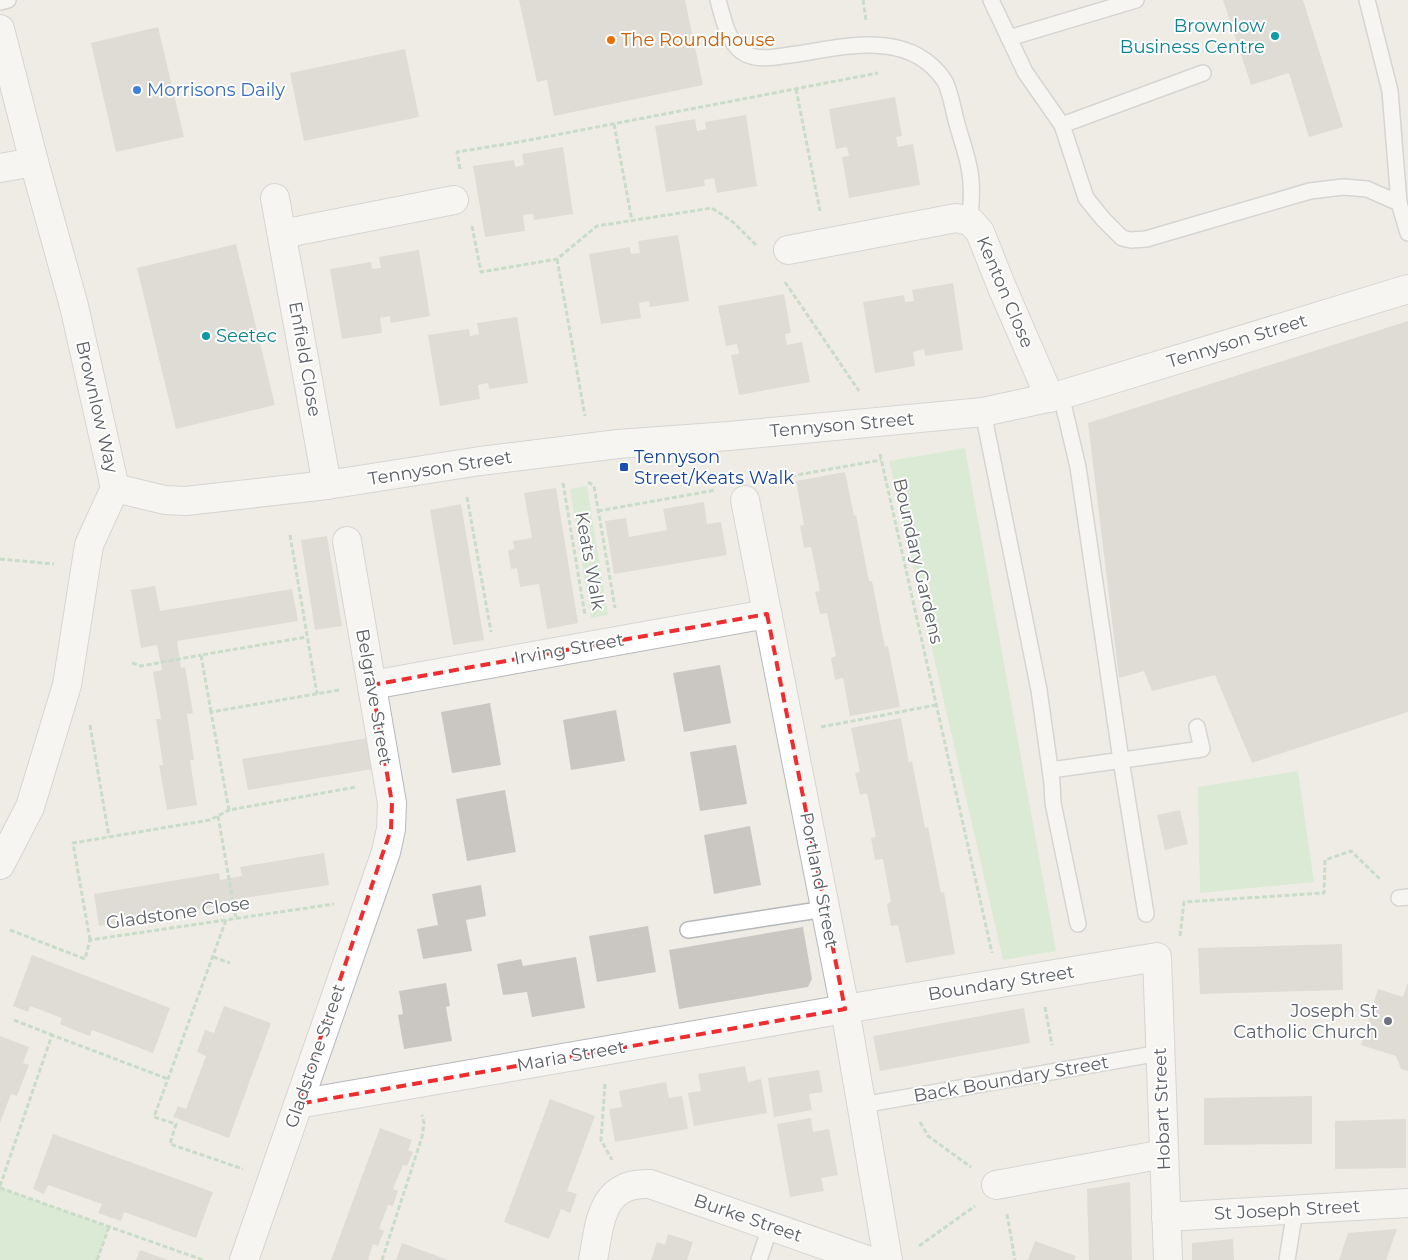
<svg xmlns="http://www.w3.org/2000/svg" width="1408" height="1260" font-family="Montserrat,sans-serif">
<style>
.green{fill:#c4e7c1}
.building{fill:#cac7c2}
.lines{fill:none;stroke-linecap:round;stroke-linejoin:round}
.service-casing{stroke:#b5b8bc;stroke-width:18}
.minor-casing{stroke:#b5b8bc;stroke-width:30}
.tertiary-casing{stroke:#b5b8bc;stroke-width:30}
.path{stroke:#9ac8a3;stroke-width:3;stroke-dasharray:5 2.5;stroke-linecap:butt}
.service{stroke:#fff;stroke-width:15}
.minor{stroke:#fff;stroke-width:28}
.tertiary{stroke:#fff;stroke-width:28}
.marked{fill:none;stroke:#ed2d30;stroke-width:4;stroke-dasharray:10 6;stroke-linejoin:round}
.culture-dot{fill:#0f9aa8;stroke:#fff;stroke-width:2}
.food-dot{fill:#e8710a;stroke:#fff;stroke-width:2}
.shop-dot{fill:#3f7fe0;stroke:#fff;stroke-width:2}
.transit-dot{fill:#1a4fb4;stroke:#fff;stroke-width:2}
.worship-dot{fill:#6b7280;stroke:#fff;stroke-width:2}
.labels{text-anchor:middle;dominant-baseline:central;stroke-width:4;stroke-linejoin:round;paint-order:stroke}
.culture-label{font-size:18px;fill:#0d838f;stroke:#fff;text-anchor:end}
.food-label{font-size:18px;fill:#c56008;stroke:#fff;text-anchor:start}
.shop-label{font-size:18px;fill:#366cbe;stroke:#fff;text-anchor:start}
.street-label{font-size:18px;fill:#5c6166;stroke:#fff}
.transit-label{font-size:18px;fill:#164399;stroke:#fff;text-anchor:start}
.worship-label{font-size:18px;fill:#5b616d;stroke:#fff;text-anchor:end}
</style>
<rect width="100%" height="100%" fill="#efece5"/>
<!-- green -->
<g class="green">
<path d="M965,448L1056,951L1003,960L889,461Z"/>
<path d="M587,486L608,615L591,618L570,489Z"/>
<path d="M1298,771L1314,882L1200,893L1198,787Z"/>
<path d="M0,1188L109,1227L97,1260H0Z"/>
</g>
<!-- building -->
<g class="building">
<path d="M519,0H685L703,85L554,116L547,80L537,82Z"/>
<path d="M1223,0H1303L1343,127L1309,137L1289,73L1251,85Z"/>
<path d="M158,27L184,137L116,152L91,43Z"/>
<path d="M405,49L419,117L304,141L290,73Z"/>
<path d="M895,97L902,136L896,137L898,147L913,144L920,185L849,198L842,157L849,156L847,147L836,149L829,109Z"/>
<path d="M746,115L757,186L717,193L714,178L704,180L705,186L666,192L655,126L695,119L697,131L706,129L705,122Z"/>
<path d="M563,147L573,214L534,220L533,214L523,215L525,231L485,237L473,166L514,160L515,167L524,165L522,154Z"/>
<path d="M678,235L689,301L650,307L649,301L639,303L641,318L601,324L589,254L630,247L631,254L640,253L638,241Z"/>
<path d="M236,244L275,405L176,429L137,268Z"/>
<path d="M419,250L430,316L391,323L390,316L380,318L382,333L342,339L330,269L371,262L372,269L381,268L379,257Z"/>
<path d="M953,283L963,350L925,356L924,349L913,352L915,366L875,373L863,302L904,295L905,302L914,301L912,290Z"/>
<path d="M784,294L791,333L785,334L787,345L802,342L810,382L739,395L731,355L739,354L737,344L726,346L718,306Z"/>
<path d="M517,317L528,383L489,389L488,383L478,385L480,399L440,406L428,335L469,329L470,336L479,334L477,323Z"/>
<path d="M1408,321V712L1252,763L1215,675L1152,691L1144,671L1119,678L1088,423Z"/>
<path d="M845,472L854,516L856,515L869,581H872L885,647L888,646L900,707L850,716L843,678L835,680L831,658L836,656L827,613L820,614L815,592L820,591L811,547L804,548L800,526L804,525L796,481Z"/>
<path d="M556,488L578,623L547,629L539,584L520,587L517,568L511,569L508,550L514,549L513,541L532,538L524,493Z"/>
<path d="M704,502L707,524L721,522L727,555L614,574L605,521L626,518L629,537L667,530L663,509Z"/>
<path d="M461,504L484,640L453,645L430,510Z"/>
<path d="M327,536L342,626L315,630L301,540Z"/>
<path d="M155,586L160,611L292,589L298,621L177,641L181,668L185,667L193,713L187,714L194,760H190L197,805L167,810L159,765H163L156,719H161L153,672L162,670L157,645L141,648L131,590Z"/>
<path d="M720,665L731,723L684,732L673,673Z"/>
<path d="M490,703L501,765L452,773L441,712Z"/>
<path d="M616,710L625,761L571,770L563,720Z"/>
<path d="M901,718L909,762L912,761L925,828L928,827L941,893L944,892L955,954L906,963L898,925L891,926L887,904L891,902L883,859L875,860L871,838L876,837L867,793L860,795L855,773L860,772L851,728Z"/>
<path d="M368,738L373,769L248,790L242,759Z"/>
<path d="M736,745L747,804L700,811L690,752Z"/>
<path d="M505,790L516,852L467,861L456,799Z"/>
<path d="M1180,810L1188,844L1165,850L1157,815Z"/>
<path d="M750,826L761,885L714,894L704,835Z"/>
<path d="M324,853L329,885L245,898L223,902L224,905L99,926L94,894L219,873L220,880L242,876L240,867Z"/>
<path d="M481,885L486,916L466,920L472,951L423,959L417,929L438,925L432,894Z"/>
<path d="M648,926L656,972L597,982L589,936Z"/>
<path d="M803,927L812,979L808,987L679,1009L669,950Z"/>
<path d="M1342,944L1343,990L1200,994L1198,948Z"/>
<path d="M32,955L170,1008L153,1053L92,1030L90,1036L74,1030L60,1024L62,1018L30,1006L28,1012L13,1006Z"/>
<path d="M576,957L585,1008L532,1017L527,992L503,995L497,964L521,959L523,966Z"/>
<path d="M1408,982V1071L1401,1069L1396,1056L1361,1045L1378,989L1403,997Z"/>
<path d="M446,983L450,1006L446,1007L452,1041L404,1049L398,1015L403,1014L399,991Z"/>
<path d="M224,1006L271,1023L229,1138L173,1117L178,1106L186,1109L206,1056L197,1052L205,1030L214,1033Z"/>
<path d="M1024,1008L1030,1043L880,1071L873,1036Z"/>
<path d="M0,1036L29,1047L23,1063L29,1065L17,1096L11,1094L0,1123Z"/>
<path d="M745,1066L748,1082L761,1079L767,1113L694,1126L688,1093L701,1091L698,1074Z"/>
<path d="M819,1070L823,1092L809,1094L812,1110L774,1117L768,1078Z"/>
<path d="M666,1082L669,1098L682,1096L688,1129L615,1142L609,1109L622,1107L619,1091Z"/>
<path d="M1312,1096V1144L1204,1145V1098Z"/>
<path d="M550,1099L595,1116L567,1191L577,1194L570,1213L561,1209L549,1239L504,1222Z"/>
<path d="M811,1118L813,1132L829,1129L838,1175L821,1178L824,1191L790,1197L777,1124Z"/>
<path d="M1406,1119V1168L1335,1169V1121Z"/>
<path d="M380,1128L412,1140L408,1150L413,1152L407,1166L403,1165L397,1179L393,1189L398,1191L393,1206L388,1205L379,1229L384,1231L378,1246L373,1244L368,1260H331Z"/>
<path d="M53,1134L213,1192L196,1238L124,1212L121,1221L98,1213L102,1204L48,1185L44,1194L33,1189Z"/>
<path d="M1130,1182L1132,1260H1089L1087,1189Z"/>
<path d="M1397,1229L1386,1260H1339L1348,1233Z"/>
<path d="M668,1234L693,1242L687,1260H651L657,1242L665,1245Z"/>
<path d="M1233,1239L1234,1260H1192V1243Z"/>
<path d="M1035,1241L1076,1256L1074,1260H1028Z"/>
<path d="M402,1243L448,1260H396Z"/>
<path d="M140,1250L168,1260H136Z"/>
</g>
<g class="lines">
<!-- service casing -->
<g class="service-casing">
<g id="service">
<path d="M718,0C723,17 727,40 741,51C756,63 780,56 797,54C847,46 910,30 944,80C950,89 953,109 956,120C960,136 966,151 969,167C973,185 971,203 970,221"/>
<path d="M991,0L1025,72L1062,125"/>
<path d="M1367,0L1390,91L1399,203"/>
<path d="M0,2L8,0"/>
<path d="M1009,38L1136,0"/>
<path d="M1203,73L1062,125L1086,198L1103,219L1122,238L1131,240L1146,239L1310,191L1343,187L1367,189L1399,203L1408,233"/>
<path d="M1061,395L1078,467L1121,760L1146,914"/>
<path d="M983,412L1039,690L1052,783L1053,803L1078,924"/>
<path d="M1051,770L1202,749L1197,727"/>
<path d="M1399,898L1408,897"/>
<path d="M688,930L825,909"/>
<path d="M862,1105L1160,1053"/>
<path d="M759,1260L770,1227"/>
<path d="M1287,1260L1295,1210"/>
</g>
</g>
<!-- minor casing -->
<g class="minor-casing">
<g id="minor">
<path d="M0,168L34,162"/>
<path d="M275,198L327,485"/>
<path d="M282,234L454,200"/>
<path d="M788,250L956,218L970,221L980,232L1001,285L1050,398"/>
<path d="M745,500L845,1009L888,1260"/>
<path d="M372,685L767,614"/>
<path d="M298,1104L845,1009L1157,957L1168,1260"/>
<path d="M996,1185L1164,1154"/>
<path d="M1166,1217L1408,1203"/>
<path d="M244,1260L386,852L391,829L392,803L347,541"/>
<path d="M593,1260C600,1222 601,1182 650,1184L867,1260"/>
</g>
</g>
<!-- tertiary casing -->
<g class="tertiary-casing">
<g id="tertiary">
<path d="M0,29L34,162L74,306L115,488L89,545L67,685L30,807L0,865"/>
<path d="M115,488L165,500L186,501L327,485L480,461L618,444L729,436L983,412L1061,395L1408,289"/>
</g>
</g>
<!-- path -->
<g class="path">
<path d="M863,0L866,20"/>
<path d="M796,89L820,211"/>
<path d="M614,124L632,221"/>
<path d="M460,169L457,152L519,142L878,73"/>
<path d="M472,226L481,272L557,259L597,226L712,208L733,222L757,246"/>
<path d="M557,259L585,416"/>
<path d="M785,282L859,391"/>
<path d="M880,454L992,953"/>
<path d="M769,480L881,460"/>
<path d="M588,482L594,486L615,608"/>
<path d="M563,483L585,615"/>
<path d="M467,497L491,632"/>
<path d="M598,511L716,490"/>
<path d="M290,535L317,694"/>
<path d="M0,559L54,564"/>
<path d="M132,663L141,666L201,655"/>
<path d="M339,690L211,712L229,810L356,787"/>
<path d="M211,712L201,655L307,637"/>
<path d="M90,725L109,837"/>
<path d="M821,727L936,705"/>
<path d="M218,816L236,919"/>
<path d="M226,920L154,1117L176,1124L170,1144L243,1169"/>
<path d="M10,930L85,959L90,940L334,904"/>
<path d="M1180,936L1184,902L1324,893L1325,860L1351,851L1381,880"/>
<path d="M90,940L73,843L210,820L229,810"/>
<path d="M213,957L230,963"/>
<path d="M1045,1007L1052,1045"/>
<path d="M14,1020L52,1035"/>
<path d="M605,1084L601,1140L612,1160"/>
<path d="M920,1122L928,1136L971,1167"/>
<path d="M0,1186L52,1035L168,1079"/>
<path d="M0,1188L203,1260"/>
<path d="M1007,1214L1015,1260"/>
<path d="M919,1246L975,1206"/>
<path d="M97,1260L109,1227"/>
<path d="M382,1260L422,1137L424,1123L422,1115"/>
</g>
<!-- service -->
<use href="#service" class="service"/>
<!-- minor -->
<use href="#minor" class="minor"/>
<!-- tertiary -->
<use href="#tertiary" class="tertiary"/>
</g>
<!-- marked area -->
<path d="M0 0H1408V1260H0ZM767,614L845,1009L298,1104L391,829L392,803L372,685Z" fill="#efece5" fill-opacity=".55" fill-rule="evenodd"/>
<path class="marked" d="M767,614L845,1009L298,1104L391,829L392,803L372,685Z"/>
<!-- markers -->
<g class="culture-dot">
<circle cx="1275" cy="36" r="5"/>
<circle cx="206" cy="336" r="5"/>
</g>
<circle class="food-dot" cx="611" cy="40" r="5"/>
<circle class="shop-dot" cx="137" cy="90" r="5"/>
<rect class="transit-dot" x="619" y="462" width="10" height="10" rx="2.5"/>
<circle class="worship-dot" cx="1388" cy="1021" r="5"/>
<g class="labels">
<!-- culture labels -->
<g class="culture-label">
<text x="1265" y="26">Brownlow<tspan x="1265" dy="21">Business Centre</tspan></text>
<text x="216" y="336" text-anchor="start">Seetec</text>
</g>
<!-- food labels -->
<g class="food-label">
<text x="621" y="40">The Roundhouse</text>
</g>
<!-- shop labels -->
<g class="shop-label">
<text x="147" y="90">Morrisons Daily</text>
</g>
<!-- street labels -->
<g class="street-label">
<text transform="translate(1005 292) rotate(67)">Kenton Close</text>
<text transform="translate(1237 341) rotate(-17)">Tennyson Street</text>
<text transform="translate(305 359) rotate(80)">Enfield Close</text>
<text transform="translate(97 407) rotate(77)">Brownlow Way</text>
<text transform="translate(842 425) rotate(-5)">Tennyson Street</text>
<text transform="translate(440 468) rotate(-9)">Tennyson Street</text>
<text transform="translate(590 561) rotate(80)">Keats Walk</text>
<text transform="translate(918 561) rotate(77)">Boundary Gardens</text>
<text transform="translate(569 649) rotate(-10)">Irving Street</text>
<text transform="translate(374 697) rotate(80)">Belgrave Street</text>
<text transform="translate(819 880) rotate(79)">Portland Street</text>
<text transform="translate(178 913) rotate(-8)">Gladstone Close</text>
<text transform="translate(1001 983) rotate(-9)">Boundary Street</text>
<text transform="translate(315 1056) rotate(-71)">Gladstone Street</text>
<text transform="translate(571 1056) rotate(-10)">Maria Street</text>
<text transform="translate(1011 1079) rotate(-10)">Back Boundary Street</text>
<text transform="translate(1162 1109) rotate(-92)">Hobart Street</text>
<text transform="translate(1287 1210) rotate(-3)">St Joseph Street</text>
<text transform="translate(748 1218) rotate(19)">Burke Street</text>
</g>
<!-- transit labels -->
<g class="transit-label">
<text x="634" y="457">Tennyson<tspan x="634" dy="21">Street/Keats Walk</tspan></text>
</g>
<!-- worship labels -->
<g class="worship-label">
<text x="1378" y="1011">Joseph St<tspan x="1378" dy="21">Catholic Church</tspan></text>
</g>
</g>
</svg>
